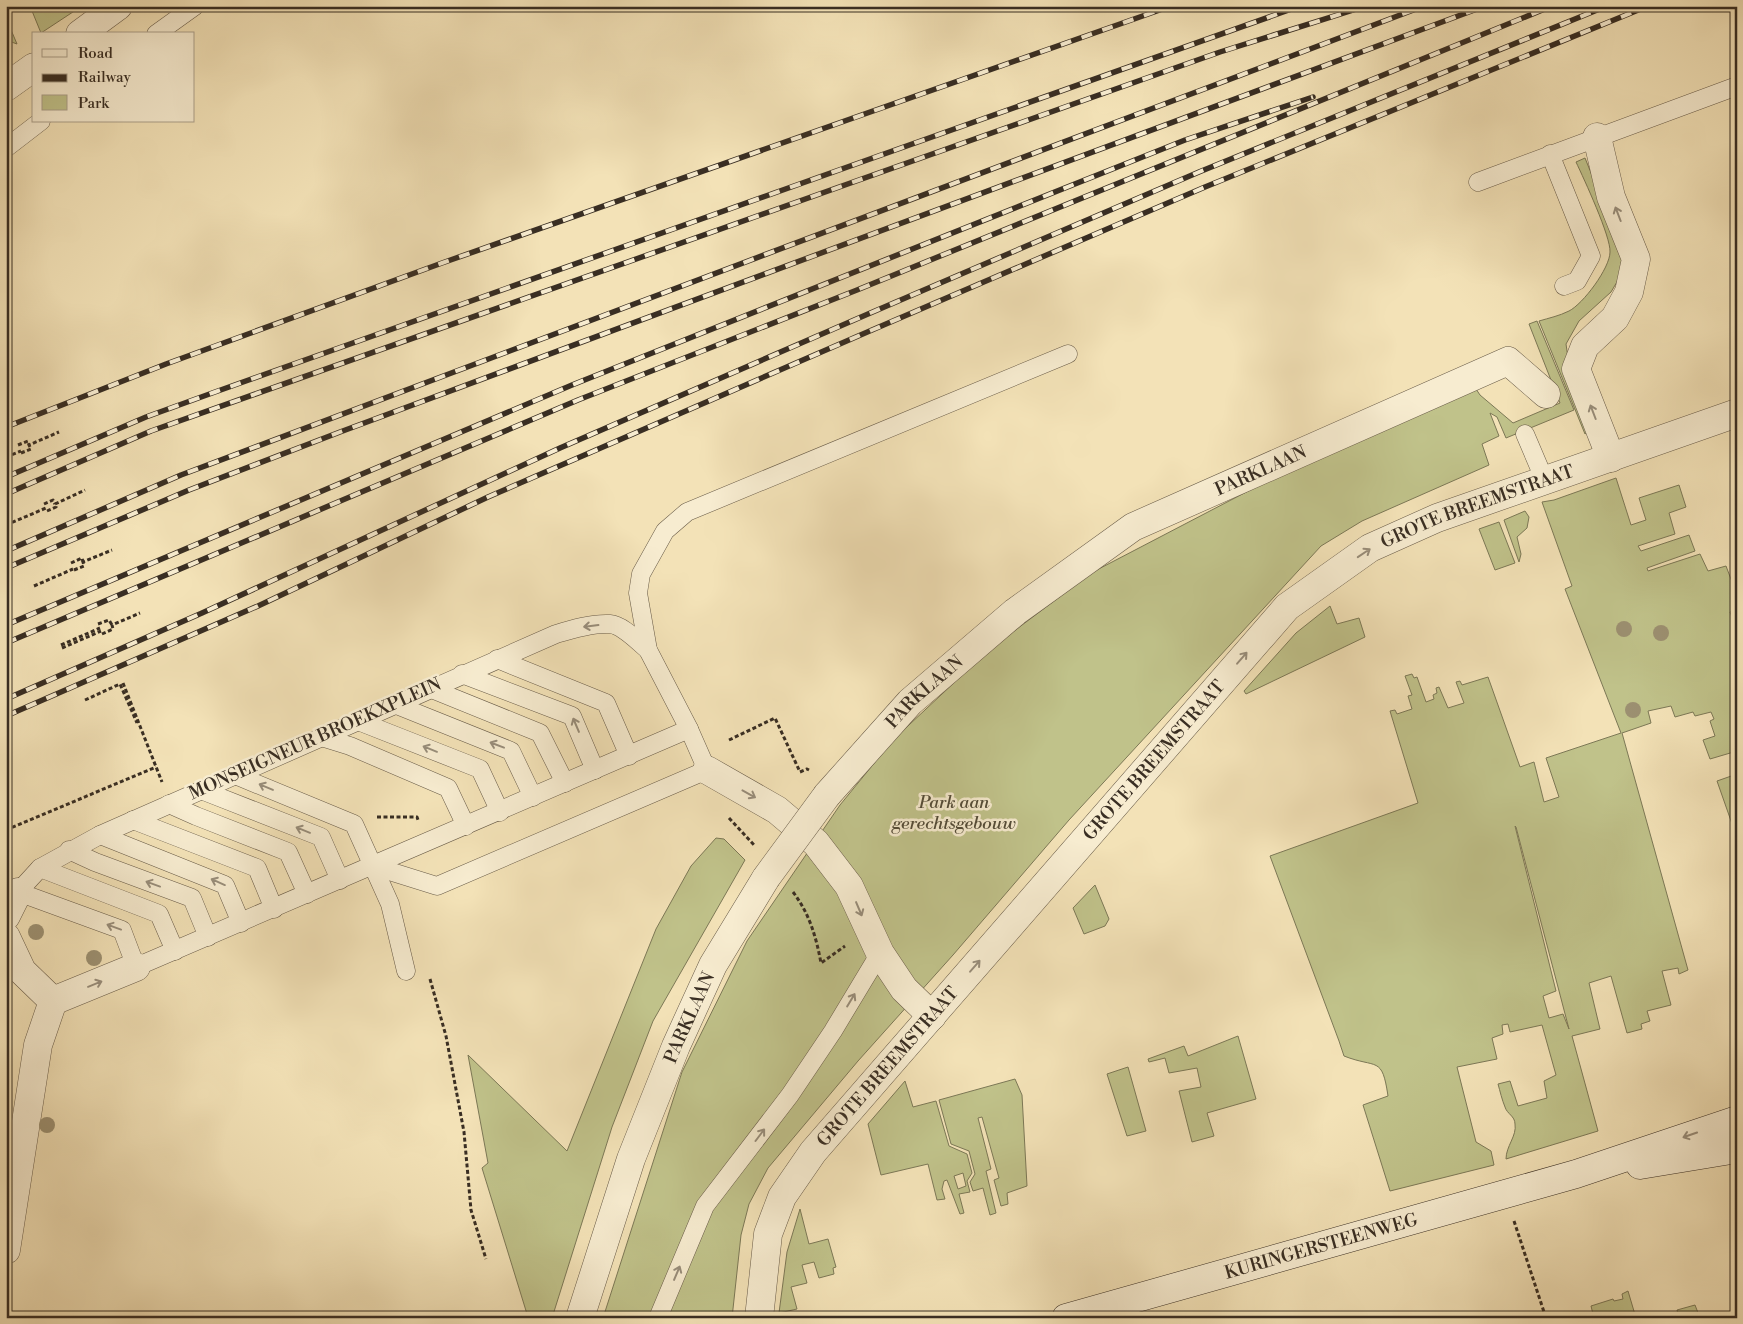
<svg xmlns="http://www.w3.org/2000/svg" width="1743" height="1324" font-family="'Libre Bodoni',serif">
<style>
.green{fill:#c0c28a;stroke:#7c7856;fill-rule:evenodd}
.lines{fill:none;stroke-linecap:round;stroke-linejoin:round}
.service-casing{stroke:#685b48;stroke-width:19}
.minor-casing{stroke:#685b48;stroke-width:29}
.secondary-casing{stroke:#392e23;stroke-width:29}
.path{stroke:#392e23;stroke-width:3;stroke-dasharray:4 2.5;stroke-linecap:butt}
.service{stroke:#f7ecd0;stroke-width:18}
.minor{stroke:#f7ecd0;stroke-width:28}
.secondary{stroke:#f7ecd0;stroke-width:28}
.rail-casing{stroke:#392e23;stroke-width:5.5}
.rail{stroke:#f7ecd0;stroke-width:4;stroke-dasharray:11;stroke-linecap:butt}
.minor-bridge-casing{stroke:#685b48;stroke-width:29;stroke-linecap:butt}
.minor-bridge{stroke:#f7ecd0;stroke-width:28}
.tree{fill:#9c9071}
.oneway{stroke:#988d7a}
.labels{text-anchor:middle;dominant-baseline:central;stroke-width:5;stroke-linejoin:round;paint-order:stroke}
.street-label{font-size:18px;fill:#392e23;stroke:#f7ecd0}
.park-label{font-size:18px;font-style:italic;fill:#544c38;stroke:#f7ecd0}
</style>
<rect width="100%" height="100%" fill="#f3e2b7"/>
<filter id="stains"><feTurbulence type="fractalNoise" baseFrequency=".004" numOctaves="4"/><feColorMatrix values="0 0 0 0 .2 0 0 0 0 .09 0 0 0 0 .02 0 0 0 .5 -.17"/></filter>
<radialGradient id="worn" r=".72"><stop offset=".6" stop-color="#630" stop-opacity="0"/><stop offset="1" stop-color="#630" stop-opacity=".3"/></radialGradient>
<!-- green -->
<g class="green">
<path d="M30,6H82L41,33Z"/>
<path d="M6,18L17,44L6,40Z"/>
<path d="M1585,158L1622,250L1621,275L1611,292L1579,321L1566,344L1570,372L1590,430L1585,434L1539,321C1549,318 1559,316 1569,311C1583,304 1610,268 1610,252C1611,237 1584,179 1576,162Z"/>
<path d="M1537,321L1574,410L1506,438L1497,417L1490,413L1499,436L1482,444L1489,465L1362,521L1321,546L1069,820L953,955L858,1061L768,1168L749,1204L741,1235L732,1318H603L682,1072L747,941L840,805L894,739L989,650L1091,573L1300,464L1476,389L1480,395L1513,423L1560,403L1529,324Z"/>
<path d="M1616,478L1631,525L1646,520L1639,498L1679,485L1686,507L1669,513L1675,534L1638,546L1641,551L1689,535L1695,551L1647,568L1648,571L1700,554L1708,571L1726,566L1737,595V610L1730,612L1737,630V644L1733,646L1737,657V751L1710,759L1703,740L1715,736L1710,721L1714,719L1711,712L1695,716L1693,712L1675,717L1671,706L1648,711L1651,723L1622,733L1688,970L1679,974L1678,968L1662,971L1671,1005L1647,1011L1650,1021L1641,1024L1642,1029L1627,1033L1611,976L1589,983L1600,1029L1572,1036L1598,1131L1506,1159C1506,1146 1517,1136 1515,1124C1515,1116 1507,1114 1505,1107C1502,1100 1500,1091 1498,1084L1510,1081L1518,1106L1547,1098L1544,1081L1556,1075L1542,1025L1510,1032L1508,1024L1502,1025L1503,1034L1492,1038L1497,1059L1457,1067L1476,1142L1491,1151L1494,1165L1390,1191L1363,1105L1388,1096C1382,1055 1377,1069 1344,1056L1339,1041L1270,856L1418,803L1390,711L1395,710L1397,714L1412,709L1408,696L1412,695L1405,676L1412,674L1414,678L1417,677L1426,702L1434,699L1433,695L1437,693L1436,688L1439,687L1448,708L1464,703L1456,682L1460,681L1462,685L1488,677L1520,767L1534,762L1544,802L1559,797L1546,758L1621,733L1565,589L1572,586L1542,502L1554,500ZM1515,826L1516,827L1569,1029L1563,1014L1549,1018L1543,996L1556,991Z"/>
<path d="M1525,511L1529,517L1527,528L1517,537L1521,554L1519,562L1504,520Z"/>
<path d="M1499,522L1515,563L1495,570L1479,529Z"/>
<path d="M1330,606L1337,624L1359,618L1365,637L1246,694L1244,691L1296,633Z"/>
<path d="M1737,774V838L1717,781Z"/>
<path d="M716,838L724,839L745,860L653,1021L612,1127L552,1318H525L527,1314L482,1168L488,1163L468,1055L567,1151L656,929L691,866Z"/>
<path d="M1095,885L1109,919L1105,926L1084,934L1073,908Z"/>
<path d="M1238,1036L1256,1099L1207,1113L1214,1136L1192,1142L1179,1091L1201,1087L1197,1068L1169,1073L1165,1058L1149,1062L1148,1059L1184,1046L1188,1056Z"/>
<path d="M1128,1067L1146,1131L1127,1136L1107,1074Z"/>
<path d="M1015,1079L1022,1095L1027,1186L1007,1193L1008,1204L1001,1206L994,1180L999,1178L982,1117L978,1118L991,1169L986,1171L996,1213L990,1215L983,1188L973,1191L970,1182L975,1174L969,1151L951,1144L939,1100Z"/>
<path d="M905,1081L913,1107L936,1101L949,1146L967,1154L972,1173L967,1181L970,1192L959,1194L964,1213L960,1214L947,1180L944,1181L942,1189L945,1199L937,1200L928,1164L881,1175L868,1124ZM963,1173L966,1186L958,1189L954,1176Z"/>
<path d="M800,1209L809,1244L828,1239L836,1267L833,1268L834,1274L819,1278L814,1262L802,1265L807,1283L791,1287L797,1309L779,1313L787,1252Z"/>
<path d="M1628,1291L1636,1318H1594L1591,1306L1613,1299L1614,1301L1623,1299L1622,1294Z"/>
<path d="M1695,1305L1700,1318H1679L1677,1310Z"/>
</g>
<g class="lines">
<!-- service casing -->
<g class="service-casing">
<g id="service">
<path d="M156,34L195,6"/>
<path d="M6,148L41,121"/>
<path d="M1550,154L1591,256L1577,281L1564,286"/>
<path d="M1478,182L1737,86"/>
<path d="M1525,434L1545,481"/>
<path d="M648,650C638,642 623,625 610,624C592,623 572,629 556,634L100,835L40,868L18,892L122,930L136,967L689,729"/>
<path d="M497,659L606,703L629,756"/>
<path d="M462,674L572,716L595,770"/>
<path d="M429,688L540,733L565,783"/>
<path d="M394,704L511,751L533,797"/>
<path d="M358,721L480,769L500,812"/>
<path d="M321,737L350,746L448,788L466,826"/>
<path d="M235,775L354,824L390,904L406,971"/>
<path d="M201,790L321,837L340,880"/>
<path d="M169,804L196,816L288,852L307,894"/>
<path d="M133,820L257,868L274,909"/>
<path d="M100,835L225,885L241,923"/>
<path d="M69,850L95,862L192,898L208,937"/>
<path d="M373,866L437,886L707,770L689,729L648,650L638,593L641,574L665,531L687,512L1068,354"/>
<path d="M40,868L159,914L175,951"/>
<path d="M658,1318L705,1206L790,1095L833,1031L880,953"/>
</g>
</g>
<!-- minor casing -->
<g class="minor-casing">
<g id="minor">
<path d="M80,34L118,6"/>
<path d="M6,87L34,67"/>
<path d="M1597,137L1611,197L1636,259L1629,292L1615,318L1585,346L1576,369L1611,458"/>
<path d="M707,770L777,810L816,843L849,886L880,953L904,989L932,1016"/>
<path id="s1" d="M827,795L910,702L1015,612L1133,527L1508,361L1546,394"/>
<path d="M6,916L18,892"/>
<path d="M6,937L22,971L53,1001"/>
<path d="M53,1001L136,967"/>
<path d="M6,1250L38,1045L53,1001"/>
<path id="s2" d="M580,1318L631,1159L676,1046L713,965L766,878"/>
<path id="s3" d="M759,1318L768,1234L782,1197L813,1152L1287,607L1370,548L1437,518L1737,413"/>
</g>
</g>
<!-- secondary casing -->
<g class="secondary-casing">
<g id="secondary">
<path d="M1640,1165L1737,1149"/>
<path id="s4" d="M1066,1318L1576,1174L1737,1120"/>
</g>
</g>
<!-- path -->
<g class="path">
<path d="M18,445L28,441L29,445"/>
<path d="M21,453L31,449L29,445L59,432"/>
<path d="M6,457L21,451"/>
<path d="M44,504L53,500L55,504"/>
<path d="M47,511L56,507L55,504L85,490"/>
<path d="M6,525L46,508"/>
<path d="M71,563L82,558L83,562"/>
<path d="M74,570L84,566L83,562L112,550"/>
<path d="M34,586L73,569"/>
<path d="M98,624L109,620L112,625"/>
<path d="M102,634L113,629L112,625L140,613"/>
<path d="M61,645L100,628"/>
<path d="M62,648L101,631"/>
<path d="M123,683L162,782"/>
<path d="M85,700L120,684L137,723"/>
<path d="M729,740L775,718L800,772L807,769L809,770"/>
<path d="M377,817H417L418,820"/>
<path d="M729,818L754,845"/>
<path d="M6,830L156,767"/>
<path d="M793,892C809,913 816,936 821,963L845,946"/>
<path d="M430,979L446,1036L464,1132L471,1210L486,1259"/>
<path d="M1514,1221L1546,1318"/>
<path d="M502,1318V1317"/>
</g>
<!-- service -->
<use href="#service" class="service"/>
<!-- minor -->
<use href="#minor" class="minor"/>
<!-- secondary -->
<use href="#secondary" class="secondary"/>
<!-- rail casing -->
<g class="rail-casing">
<g id="rail">
<path d="M6,427L166,364L442,263L1171,6"/>
<path d="M6,477L146,417L215,392L1300,6"/>
<path d="M6,494L151,431L1220,52L1366,6"/>
<path d="M6,551L181,475L1424,6"/>
<path d="M6,568L189,490L340,432L1485,6"/>
<path d="M6,625L572,385L1185,140L1313,97"/>
<path d="M6,643L578,400L857,290L1552,6"/>
<path d="M6,699L202,613L560,448L868,314L1199,172L1607,6"/>
<path d="M6,716L258,606L488,497L872,330L1205,187L1648,6"/>
</g>
</g>
<!-- rail -->
<use href="#rail" class="rail"/>
<!-- minor-bridge casing -->
<g class="minor-bridge-casing">
<path id="minor-bridge" d="M766,878L827,795"/>
</g>
<!-- minor-bridge -->
<use href="#minor-bridge" class="minor-bridge"/>
</g>
<!-- trees -->
<g class="tree">
<circle cx="1624" cy="629" r="8"/>
<circle cx="1661" cy="633" r="8"/>
<circle cx="1633" cy="710" r="8"/>
<circle cx="36" cy="932" r="8"/>
<circle cx="94" cy="958" r="8"/>
<circle cx="47" cy="1125" r="8"/>
</g>
<!-- one-way arrows -->
<defs><path id="oneway-shaft" d="M-6 0H5M1.5-3L5.5 0L1.5 3" fill="none" stroke-width="1.6" stroke-linecap="round" stroke-linejoin="round" transform="scale(1.25)"/></defs>
<g class="oneway">
<use href="#oneway-shaft" transform="translate(1618 214) rotate(-111)"/>
<use href="#oneway-shaft" transform="translate(1593 412) rotate(-111)"/>
<use href="#oneway-shaft" transform="translate(1364 553) rotate(-34)"/>
<use href="#oneway-shaft" transform="translate(591 626) rotate(173)"/>
<use href="#oneway-shaft" transform="translate(1242 658) rotate(-49)"/>
<use href="#oneway-shaft" transform="translate(576 725) rotate(-113)"/>
<use href="#oneway-shaft" transform="translate(497 745) rotate(-159)"/>
<use href="#oneway-shaft" transform="translate(430 749) rotate(-158)"/>
<use href="#oneway-shaft" transform="translate(266 787) rotate(-157)"/>
<use href="#oneway-shaft" transform="translate(749 794) rotate(29)"/>
<use href="#oneway-shaft" transform="translate(303 830) rotate(-158)"/>
<use href="#oneway-shaft" transform="translate(218 882) rotate(-156)"/>
<use href="#oneway-shaft" transform="translate(153 884) rotate(-160)"/>
<use href="#oneway-shaft" transform="translate(859 909) rotate(67)"/>
<use href="#oneway-shaft" transform="translate(114 927) rotate(-160)"/>
<use href="#oneway-shaft" transform="translate(975 966) rotate(-49)"/>
<use href="#oneway-shaft" transform="translate(95 984) rotate(-22)"/>
<use href="#oneway-shaft" transform="translate(851 1000) rotate(-59)"/>
<use href="#oneway-shaft" transform="translate(760 1135) rotate(-53)"/>
<use href="#oneway-shaft" transform="translate(1690 1135) rotate(161)"/>
<use href="#oneway-shaft" transform="translate(677 1273) rotate(-67)"/>
</g>
<g class="labels">
<!-- street labels -->
<g class="street-label">
<text stroke="none"><textPath href="#s1" startOffset="548">PARKLAAN</textPath></text>
<text stroke="none"><textPath href="#s3" startOffset="1118">GROTE BREEMSTRAAT</textPath></text>
<text stroke="none"><textPath href="#s1" startOffset="142">PARKLAAN</textPath></text>
<text transform="translate(315 739) rotate(-24)">MONSEIGNEUR BROEKXPLEIN</text>
<text stroke="none"><textPath href="#s3" startOffset="698">GROTE BREEMSTRAAT</textPath></text>
<text stroke="none"><textPath href="#s2" startOffset="320">PARKLAAN</textPath></text>
<text stroke="none"><textPath href="#s3" startOffset="292">GROTE BREEMSTRAAT</textPath></text>
<text stroke="none"><textPath href="#s4" startOffset="265">KURINGERSTEENWEG</textPath></text>
</g>
<!-- park labels -->
<g class="park-label">
<text x="954" y="802">Park aan<tspan x="954" dy="21">gerechtsgebouw</tspan></text>
</g>
</g>
<!-- margin -->
<rect width="1743" height="1324" fill="none" stroke="#f3e2b7" stroke-width="25"/>
<rect x="8" y="8" width="1728" height="1309" fill="none" stroke="#392e23" stroke-width="2.5"/>
<rect x="12" y="12" width="1718" height="1299" fill="none" stroke="#392e23"/>
<!-- legend -->
<rect x="32" y="32" width="162" height="90" fill="#f7ecd0" stroke="#aba08b"/>
<rect x="42" y="49" width="25" height="8" fill="#f7ecd0" stroke="#aba08b"/>
<text x="78" y="58" font-size="15" fill="#392e23">Road</text>
<rect x="42" y="74" width="25" height="8" fill="#392e23" stroke="#aba08b"/>
<text x="78" y="82" font-size="15" fill="#392e23">Railway</text>
<rect x="42" y="95" width="25" height="15" fill="#c0c28a" stroke="#aba08b"/>
<text x="78" y="108" font-size="15" fill="#392e23">Park</text>
<rect width="100%" height="100%" filter="url(#stains)"/>
<rect width="100%" height="100%" fill="url(#worn)"/>
</svg>
